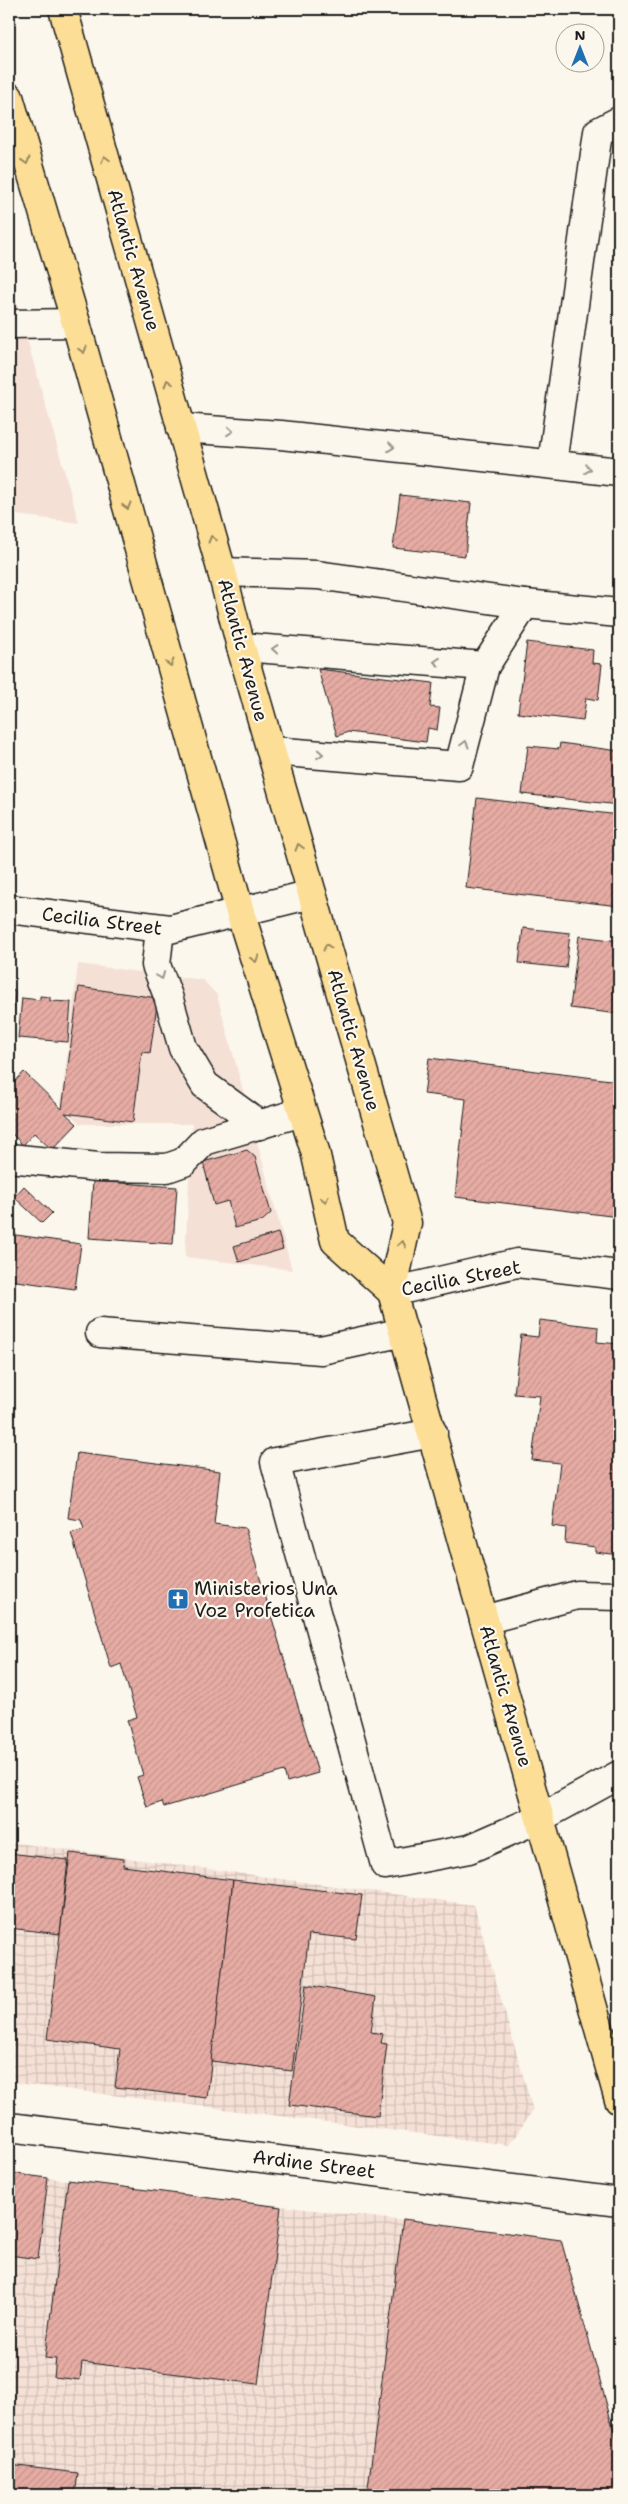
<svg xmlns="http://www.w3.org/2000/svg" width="628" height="2504" font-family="'Shantell Sans',sans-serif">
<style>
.built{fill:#f5e0d6}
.industrial{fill:url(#industrial-grid)}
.building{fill:url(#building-hatch);stroke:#1c1c1c}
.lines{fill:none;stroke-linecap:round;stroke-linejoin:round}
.minor-casing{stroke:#1c1c1c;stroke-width:31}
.major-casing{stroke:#1c1c1c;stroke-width:31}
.minor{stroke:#fbf7ec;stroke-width:28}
.major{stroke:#fcde96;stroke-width:28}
.oneway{stroke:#97875f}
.oneway2{stroke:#97948e}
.labels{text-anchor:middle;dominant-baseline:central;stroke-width:4.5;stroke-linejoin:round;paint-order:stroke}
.street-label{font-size:19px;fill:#1c1c1c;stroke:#fbf7ec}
.poi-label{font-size:19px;fill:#1c1c1c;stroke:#fbf7ec;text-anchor:start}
</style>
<defs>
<pattern id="industrial-grid" width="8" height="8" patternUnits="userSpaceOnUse" patternTransform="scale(1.25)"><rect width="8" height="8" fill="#f5e0d6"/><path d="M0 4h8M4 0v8" fill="none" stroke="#d1c0b7"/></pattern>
<pattern id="building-hatch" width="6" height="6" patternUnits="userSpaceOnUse" patternTransform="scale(1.25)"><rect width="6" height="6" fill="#e6aca4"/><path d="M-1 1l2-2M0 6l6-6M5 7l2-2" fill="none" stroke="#c5938d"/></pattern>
</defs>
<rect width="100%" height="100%" fill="#fbf7ec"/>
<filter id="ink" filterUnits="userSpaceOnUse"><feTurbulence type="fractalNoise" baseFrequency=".02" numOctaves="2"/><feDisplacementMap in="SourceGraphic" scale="10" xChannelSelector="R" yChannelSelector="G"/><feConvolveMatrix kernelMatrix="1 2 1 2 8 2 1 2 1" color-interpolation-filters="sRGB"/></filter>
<g filter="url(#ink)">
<!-- built -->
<g class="built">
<path d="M9,277L19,311L79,523L9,514Z"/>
<path d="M78,964L203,980L217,995L292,1270L185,1257L192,1124H80L61,1105Z"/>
</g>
<!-- industrial -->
<g class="industrial">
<path d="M9,1842L474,1905L533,2110L509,2145L9,2082Z"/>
<path d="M9,2173L561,2240L619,2449V2495H9Z"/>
</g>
<!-- building -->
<g class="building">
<path d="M400,495L471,503L465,556L393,548Z"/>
<path d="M527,642L593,650L592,663L602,664L598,700L586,698L583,721L518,713Z"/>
<path d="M318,669L433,683L430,707L440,708L437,730L428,728L426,742L348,732L337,736Z"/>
<path d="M560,743L619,751V805L522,794L528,746L559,749Z"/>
<path d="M477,798L619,815V906L466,888Z"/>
<path d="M523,928L570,933L566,968L519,963Z"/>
<path d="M579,936L619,941V1014L570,1008Z"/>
<path d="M79,987L158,998L150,1053L142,1052L133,1122L65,1113L77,1124L52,1150L34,1133L23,1145L9,1131V1113L11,1111L9,1109V1088L24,1072L62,1109Z"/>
<path d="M9,990L15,991L11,1045H9Z"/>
<path d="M40,996L50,997V1001L71,1002L68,1042L18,1038L22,998L40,1000Z"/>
<path d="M429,1058L619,1081V1217L455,1197L466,1099L424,1094Z"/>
<path d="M247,1150L255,1157L271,1213L262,1221L235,1228L228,1201L214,1205L203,1162Z"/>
<path d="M93,1181L177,1187L173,1244L89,1238Z"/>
<path d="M24,1186L52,1213L42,1223L14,1197Z"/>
<path d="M278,1233L283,1249L239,1262L234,1246Z"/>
<path d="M9,1234L81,1244L75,1289L9,1280Z"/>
<path d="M540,1320L598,1327L597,1342L619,1344V1555L595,1552V1547L565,1543L566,1528L552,1526L560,1463L532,1460L540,1396L514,1394L521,1335L538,1337Z"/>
<path d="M77,1453L220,1471L214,1524L245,1528L318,1773L287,1782L284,1771L164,1807L162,1802L147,1807L137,1777L143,1775L127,1720L137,1717L121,1664L111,1668L71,1533L84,1529L81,1520L68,1518Z"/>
<path d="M9,1853L68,1860L60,1934L9,1928Z"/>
<path d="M70,1853L124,1859L123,1866L233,1880L207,2098L115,2087L120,2049L47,2039Z"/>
<path d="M233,1880L362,1895L356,1939L309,1934L292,2071L211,2061Z"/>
<path d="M306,1985L376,1997L371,2032L383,2034L381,2043L387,2044L378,2116L289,2105Z"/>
<path d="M9,2173L48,2178L38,2259L9,2255Z"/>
<path d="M68,2180L281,2207L258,2384L82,2362L80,2380L54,2377L56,2359L45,2358Z"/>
<path d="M403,2219L561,2240L619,2449V2495H367Z"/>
<path d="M9,2465L78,2473L75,2495H9Z"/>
</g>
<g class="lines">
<!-- minor casing -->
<g class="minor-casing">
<g id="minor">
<path d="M9,324L76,323"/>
<path d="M181,428L281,435L619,472"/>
<path d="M552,464L598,132L619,121"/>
<path d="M222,572L317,575L525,604L485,666L459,766L272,751"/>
<path d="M525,604L619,613"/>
<path d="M241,647L485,666"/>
<path d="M9,909L170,929L312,894"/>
<path d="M160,929L156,965L168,996L183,1048L205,1085L260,1125"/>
<path d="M9,1158L98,1167L167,1168L184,1162L204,1141L302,1112"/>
<path d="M392,1292L517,1263L619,1275"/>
<path d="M100,1333L321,1350L404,1332"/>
<path d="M433,1433L275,1462L385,1865L469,1849L540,1818L619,1775"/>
<path d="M484,1620L577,1595L619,1596"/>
<path d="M9,2127L619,2202"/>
</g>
</g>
<!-- major casing -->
<g class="major-casing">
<g id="major">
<path d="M63,9L222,572L241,647L407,1223L392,1292L619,2100"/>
<path d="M9,97L76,323L240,912L315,1151L335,1241L392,1292"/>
</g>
</g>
<!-- minor -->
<use href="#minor" class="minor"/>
<!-- major -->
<use href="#major" class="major"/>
</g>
<!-- one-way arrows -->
<defs><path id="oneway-chevron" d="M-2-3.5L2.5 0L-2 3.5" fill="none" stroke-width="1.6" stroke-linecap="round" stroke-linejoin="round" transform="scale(1.25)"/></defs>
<g class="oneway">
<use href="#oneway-chevron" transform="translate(105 159) rotate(-106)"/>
<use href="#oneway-chevron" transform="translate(26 161) rotate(73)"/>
<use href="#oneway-chevron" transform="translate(83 350) rotate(74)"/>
<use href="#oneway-chevron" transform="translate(168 383) rotate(-106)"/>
<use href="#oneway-chevron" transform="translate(127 506) rotate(74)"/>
<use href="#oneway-chevron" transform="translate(212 539) rotate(-106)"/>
<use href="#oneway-chevron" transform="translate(170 663) rotate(74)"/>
<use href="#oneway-chevron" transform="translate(299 847) rotate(-106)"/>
<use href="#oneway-chevron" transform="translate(327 947) rotate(-106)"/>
<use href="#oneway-chevron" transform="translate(255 959) rotate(73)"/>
<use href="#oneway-chevron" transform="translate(325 1199) rotate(77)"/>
<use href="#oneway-chevron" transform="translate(402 1244) rotate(-78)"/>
</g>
<g class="oneway2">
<use href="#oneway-chevron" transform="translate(230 431) rotate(5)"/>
<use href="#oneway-chevron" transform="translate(391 447) rotate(6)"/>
<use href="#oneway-chevron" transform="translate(588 469) rotate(7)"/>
<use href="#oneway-chevron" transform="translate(275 649) rotate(-176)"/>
<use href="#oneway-chevron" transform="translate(437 662) rotate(-175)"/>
<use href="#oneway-chevron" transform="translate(465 744) rotate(-75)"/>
<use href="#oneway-chevron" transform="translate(320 754) rotate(4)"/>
<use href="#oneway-chevron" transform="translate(161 976) rotate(69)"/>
</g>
</g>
<!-- icons -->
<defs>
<g id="church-square" transform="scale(1.125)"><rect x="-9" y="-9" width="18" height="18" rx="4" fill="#1f6fb2" stroke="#fbf7ec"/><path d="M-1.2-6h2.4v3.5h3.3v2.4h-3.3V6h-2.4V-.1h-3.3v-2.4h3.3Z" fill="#fff"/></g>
</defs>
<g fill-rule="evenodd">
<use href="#church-square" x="178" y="1599"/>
</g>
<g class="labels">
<!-- street labels -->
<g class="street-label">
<text transform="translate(134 260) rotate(74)">Atlantic Avenue</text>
<text transform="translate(243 650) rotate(75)">Atlantic Avenue</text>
<text transform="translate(102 921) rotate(7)">Cecilia Street</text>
<text transform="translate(354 1040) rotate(74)">Atlantic Avenue</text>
<text transform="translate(461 1278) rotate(-11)">Cecilia Street</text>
<text transform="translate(506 1696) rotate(74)">Atlantic Avenue</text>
<text transform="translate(314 2164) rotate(7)">Ardine Street</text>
</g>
<!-- poi labels -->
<g class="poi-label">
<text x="194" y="1588">Ministerios Una<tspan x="194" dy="22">Voz Profetica</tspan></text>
</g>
</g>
<!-- margin -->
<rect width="628" height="2504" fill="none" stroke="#fbf7ec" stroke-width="30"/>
<rect x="15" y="15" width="598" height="2474" fill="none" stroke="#1c1c1c" stroke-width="2" filter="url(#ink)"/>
<!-- north arrow -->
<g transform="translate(580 48)"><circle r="24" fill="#fbf7ec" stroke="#a29f99"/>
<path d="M0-4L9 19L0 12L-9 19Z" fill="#1f6fb2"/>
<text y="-8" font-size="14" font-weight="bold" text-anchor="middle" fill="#1c1c1c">N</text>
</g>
</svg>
